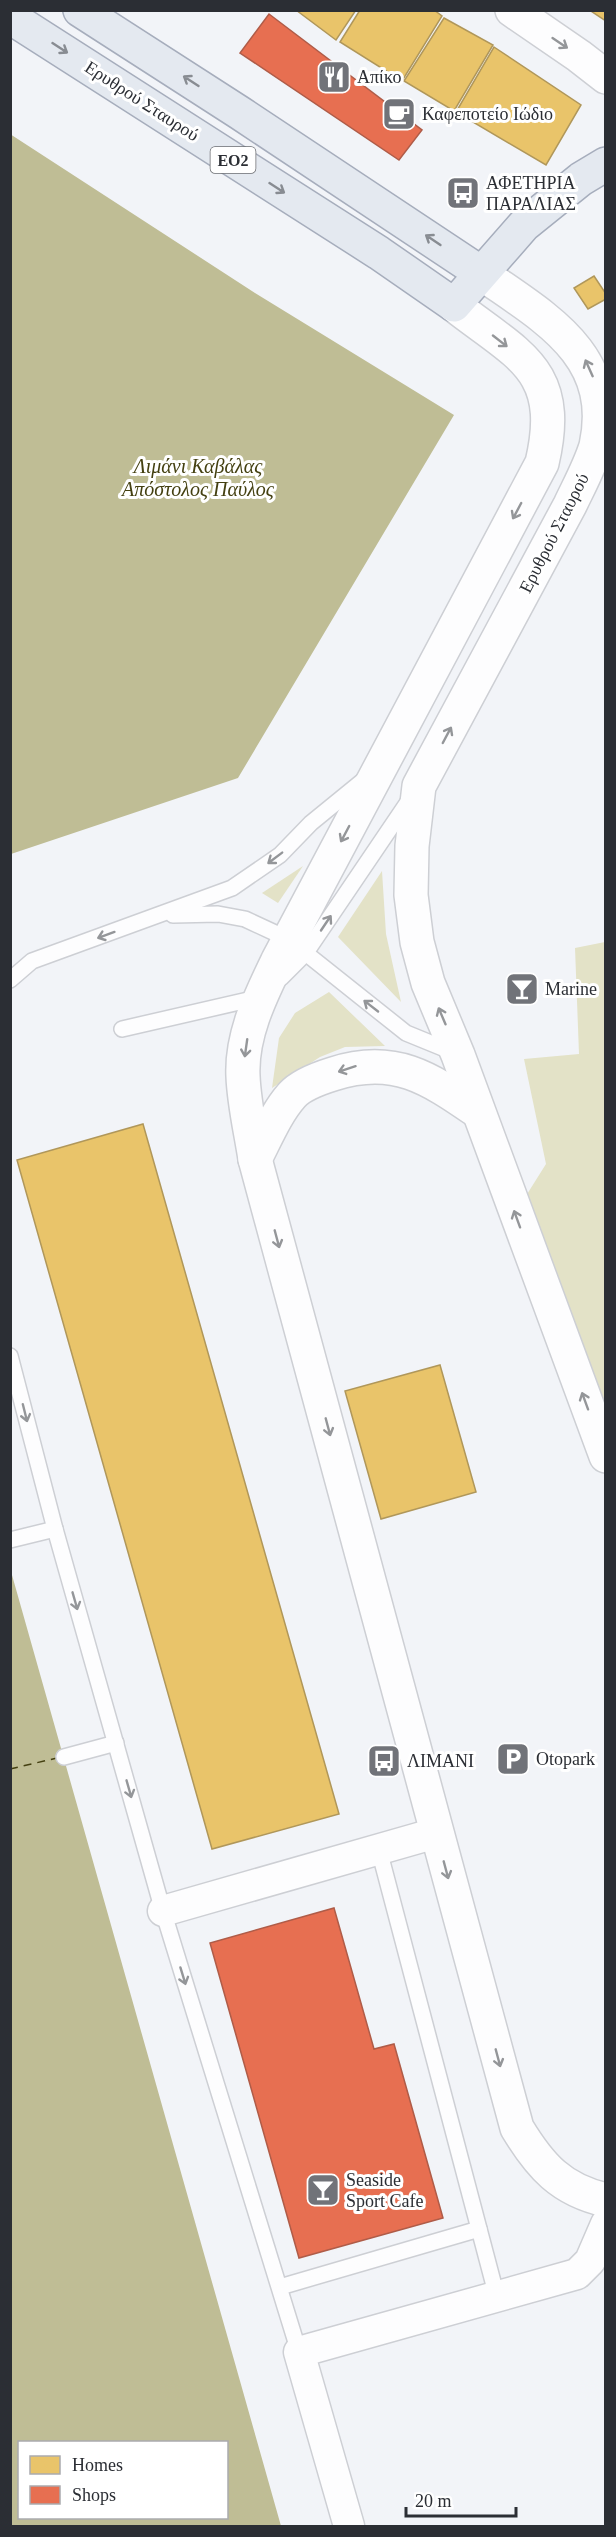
<svg xmlns="http://www.w3.org/2000/svg" width="616" height="2537" font-family="'Times New Roman',serif">
<style>
.green{fill:#e3e2c7}
.water{fill:#bfbd95;fill-rule:evenodd}
.homes{fill:#e9c46a;stroke:#b0975a;stroke-width:1.5}
.shops{fill:#e76f51;stroke:#af5c48;stroke-width:1.5}
.lines{fill:none;stroke-linecap:round;stroke-linejoin:round}
.ferry{stroke:#444011;stroke-width:1.5;stroke-dasharray:8 6;stroke-linecap:butt}
.lane-casing{stroke:#cdcfd4;stroke-width:18}
.street-casing{stroke:#cdcfd4;stroke-width:33}
.secondary-casing{stroke:#cdcfd4;stroke-width:36}
.primary-casing{stroke:#a6adbc;stroke-width:36}
.lane{stroke:#fdfdfe;stroke-width:15}
.street{stroke:#fdfdfe;stroke-width:30}
.secondary{stroke:#fdfdfe;stroke-width:33}
.primary{stroke:#e4e9f0;stroke-width:33}
.oneway{stroke:#949699}
.oneway2{stroke:#888c92}
.labels{text-anchor:middle;dominant-baseline:central;stroke-width:6;stroke-linejoin:round;paint-order:stroke}
.shield{fill:#fff;stroke:#6b6d71;stroke-width:1.5}
.shield-label{font-size:16px;font-weight:bold;fill:#2b2e34}
.poi-label{font-size:18px;fill:#2b2e34;stroke:#fff;text-anchor:start}
.street-label{font-size:18px;fill:#2b2e34;stroke:#fff}
.water-label{font-size:20px;font-style:italic;fill:#444011;stroke:#fff}
</style>
<rect width="100%" height="100%" fill="#f2f4f8"/>
<!-- green -->
<g class="green">
<path d="M303,866L278,903L262,893Z"/>
<path d="M382,871L386,934L401,1002L338,937Z"/>
<path d="M605,942V1406L524,1199L546,1164L524,1059L579,1054L575,948Z"/>
<path d="M329,992L385,1046L345,1047L320,1057L272,1088L279,1038L295,1013Z"/>
</g>
<!-- water -->
<g class="water">
<path d="M10,134L255,293L454,415L238,778L11,854Z"/>
<path d="M10,1568L281,2526H11ZM20,2442H226V2518H20Z"/>
</g>
<!-- homes -->
<g class="homes">
<path d="M296,10H356L336,40Z"/>
<path d="M360,10H434L442,16L402,81L340,42Z"/>
<path d="M606,10V21L591,11V10Z"/>
<path d="M444,18L493,45L454,111L404,81Z"/>
<path d="M494,47L581,105L546,165L456,112Z"/>
<path d="M594,276L606,294V299L588,309L574,288Z"/>
<path d="M143,1124L339,1814L212,1849L17,1160Z"/>
<path d="M440,1365L476,1492L381,1519L345,1391Z"/>
</g>
<!-- shops -->
<g class="shops">
<path d="M269,14L422,130L399,160L240,53Z"/>
<path d="M334,1908L374,2049L394,2044L443,2218L299,2258L210,1943Z"/>
</g>
<g class="lines">
<!-- ferry -->
<path class="ferry" d="M10,1769L57,1758"/>
<!-- lane casing -->
<g class="lane-casing">
<g id="lane">
<path d="M173,915L218,914L245,919L288,939L406,1033L455,1053"/>
<path d="M281,978L305,954L410,799"/>
<path d="M10,980L32,961L232,888L280,855L311,823L365,779"/>
<path d="M122,1029L261,997"/>
<path d="M10,1356L55,1529L163,1911L299,2352"/>
<path d="M10,1540L55,1529"/>
<path d="M64,1757L116,1743"/>
<path d="M379,1850L497,2297"/>
<path d="M280,2287L479,2229"/>
</g>
</g>
<!-- street casing -->
<g class="street-casing">
<g id="street">
<path d="M163,1911L436,1833"/>
<path d="M349,2526L299,2352L577,2274L590,2261L606,2224"/>
</g>
</g>
<!-- secondary casing -->
<g class="secondary-casing">
<g id="secondary">
<path d="M512,10L579,56L606,77"/>
<path d="M481,273C543,317 616,354 596,446C590,466 579,486 570,505L419,786L412,846L411,895L417,942L428,983L458,1055L606,1456"/>
<path d="M454,305C519,356 564,369 542,463L278,960C261,995 241,1035 243,1076C244,1104 251,1132 255,1159L517,2128C540,2166 561,2190 606,2200"/>
<path d="M255,1159C266,1138 276,1113 292,1095C301,1085 320,1078 333,1074C394,1054 429,1078 477,1111"/>
</g>
</g>
<!-- primary casing -->
<g class="primary-casing">
<g id="primary">
<path d="M80,10L240,113L481,273"/>
<path d="M10,17L379,253L454,305L524,225L581,179L606,164"/>
</g>
</g>
<!-- lane -->
<use href="#lane" class="lane"/>
<!-- street -->
<use href="#street" class="street"/>
<!-- secondary -->
<use href="#secondary" class="secondary"/>
<!-- primary -->
<use href="#primary" class="primary"/>
</g>
<!-- one-way arrows -->
<defs><path id="oneway-shaft" d="M-6 0H5M1.5-3L5.5 0L1.5 3" fill="none" stroke-width="1.6" stroke-linecap="round" stroke-linejoin="round" transform="scale(1.5)"/></defs>
<g class="oneway">
<use href="#oneway-shaft" transform="translate(560 43) rotate(34)"/>
<use href="#oneway-shaft" transform="translate(500 341) rotate(38)"/>
<use href="#oneway-shaft" transform="translate(589 368) rotate(-114)"/>
<use href="#oneway-shaft" transform="translate(517 511) rotate(118)"/>
<use href="#oneway-shaft" transform="translate(447 735) rotate(-62)"/>
<use href="#oneway-shaft" transform="translate(345 834) rotate(118)"/>
<use href="#oneway-shaft" transform="translate(275 858) rotate(143)"/>
<use href="#oneway-shaft" transform="translate(326 923) rotate(-56)"/>
<use href="#oneway-shaft" transform="translate(106 935) rotate(160)"/>
<use href="#oneway-shaft" transform="translate(371 1006) rotate(-142)"/>
<use href="#oneway-shaft" transform="translate(442 1016) rotate(-113)"/>
<use href="#oneway-shaft" transform="translate(246 1048) rotate(98)"/>
<use href="#oneway-shaft" transform="translate(347 1069) rotate(162)"/>
<use href="#oneway-shaft" transform="translate(517 1219) rotate(-110)"/>
<use href="#oneway-shaft" transform="translate(277 1239) rotate(75)"/>
<use href="#oneway-shaft" transform="translate(585 1401) rotate(-110)"/>
<use href="#oneway-shaft" transform="translate(25 1413) rotate(76)"/>
<use href="#oneway-shaft" transform="translate(328 1427) rotate(75)"/>
<use href="#oneway-shaft" transform="translate(75 1601) rotate(74)"/>
<use href="#oneway-shaft" transform="translate(129 1789) rotate(74)"/>
<use href="#oneway-shaft" transform="translate(446 1870) rotate(75)"/>
<use href="#oneway-shaft" transform="translate(183 1976) rotate(73)"/>
<use href="#oneway-shaft" transform="translate(498 2058) rotate(75)"/>
</g>
<g class="oneway2">
<use href="#oneway-shaft" transform="translate(60 48) rotate(33)"/>
<use href="#oneway-shaft" transform="translate(191 81) rotate(-147)"/>
<use href="#oneway-shaft" transform="translate(277 188) rotate(33)"/>
<use href="#oneway-shaft" transform="translate(433 240) rotate(-146)"/>
</g>
<!-- icons -->
<defs>
<g id="restaurant-square" transform="scale(1.725)"><rect x="-9" y="-9" width="18" height="18" rx="4" fill="#717379" stroke="#fff"/><path d="M-5-6h1v4h1v-4h1v4h1v-4h1v5L-1.5 .5V6h-2V.5L-5-1ZM5-6V6H3V1.5H1.5Q1.5-4 5-6Z" fill="#fff"/></g>
<g id="cafe-square" transform="scale(1.725)"><rect x="-9" y="-9" width="18" height="18" rx="4" fill="#717379" stroke="#fff"/><path d="M-5.5-4.5H6V0H3Q3 3.5 0 3.5H-2.5Q-5.5 3.5-5.5 0ZM3-3.2v2h1.7v-2ZM-6 4.5H4V6H-6Z" fill="#fff"/></g>
<g id="bus-square" transform="scale(1.725)"><rect x="-9" y="-9" width="18" height="18" rx="4" fill="#717379" stroke="#fff"/><path d="M-5-6H5V4H4V6H2V4H-2V6H-4V4H-5ZM-3.5-4V0h7V-4ZM-3.5 1.2v1.5H-2V1.2ZM2 1.2v1.5H3.5V1.2Z" fill="#fff"/></g>
<g id="bar-square" transform="scale(1.725)"><rect x="-9" y="-9" width="18" height="18" rx="4" fill="#717379" stroke="#fff"/><path d="M-6-5H6L.8 .8V4.5H3.5V6h-7V4.5H-.8V.8Z" fill="#fff"/></g>
<g id="parking-square" transform="scale(1.725)"><rect x="-9" y="-9" width="18" height="18" rx="4" fill="#717379" stroke="#fff"/><path d="M-3.5-5.5H1a3.5 3.5 0 0 1 0 7H-1V5.5H-3.5ZM-1-3.4V-.6H.8a1.4 1.4 0 0 0 0-2.8Z" fill="#fff"/></g>
</defs>
<g fill-rule="evenodd">
<use href="#restaurant-square" x="334" y="77"/>
<use href="#cafe-square" x="399" y="114"/>
<use href="#bus-square" x="463" y="193"/>
<use href="#bar-square" x="522" y="989"/>
<use href="#parking-square" x="513" y="1759"/>
<use href="#bus-square" x="384" y="1761"/>
<use href="#bar-square" x="323" y="2190"/>
</g>
<g class="labels">
<!-- shield labels -->
<rect class="shield" x="210.5" y="147" width="45" height="26" rx="4.5"/>
<g class="shield-label">
<text x="233" y="160">ΕΟ2</text>
</g>
<!-- poi labels -->
<g class="poi-label">
<text x="357" y="77">Απίκο</text>
<text x="422" y="114">Καφεποτείο Ιώδιο</text>
<text x="486" y="183">ΑΦΕΤΗΡΙΑ<tspan x="486" dy="21">ΠΑΡΑΛΙΑΣ</tspan></text>
<text x="545" y="989">Marine</text>
<text x="536" y="1759">Otopark</text>
<text x="407" y="1761">ΛΙΜΑΝΙ</text>
<text x="346" y="2180">Seaside<tspan x="346" dy="21">Sport Cafe</tspan></text>
</g>
<!-- street labels -->
<g class="street-label">
<text transform="translate(142 101) rotate(33)">Ερυθρού Σταυρού</text>
<text transform="translate(554 533) rotate(-63)">Ερυθρού Σταυρού</text>
</g>
<!-- water labels -->
<g class="water-label">
<text x="198" y="466">Λιμάνι Καβάλας<tspan x="198" dy="23">Απόστολος Παύλος</tspan></text>
</g>
</g>
<!-- border -->
<rect width="616" height="2537" fill="none" stroke="#2b2e34" stroke-width="24"/>
<!-- legend -->
<rect x="18" y="2441" width="210" height="78" fill="#ffffff" stroke="#aaabae" stroke-width="1.5"/>
<rect x="30" y="2456" width="30" height="18" fill="#e9c46a" stroke="#aaabae" stroke-width="1.5"/>
<text x="72" y="2471" font-size="18" fill="#2b2e34">Homes</text>
<rect x="30" y="2486" width="30" height="18" fill="#e76f51" stroke="#aaabae" stroke-width="1.5"/>
<text x="72" y="2501" font-size="18" fill="#2b2e34">Shops</text>
<!-- scale -->
<path d="M406 2507v9h110v-9" fill="none" stroke="#2b2e34" stroke-width="3"/>
<text x="415" y="2507" font-size="18" fill="#2b2e34" stroke="#ffffff" stroke-width="4.5" paint-order="stroke">20 m</text>
</svg>
